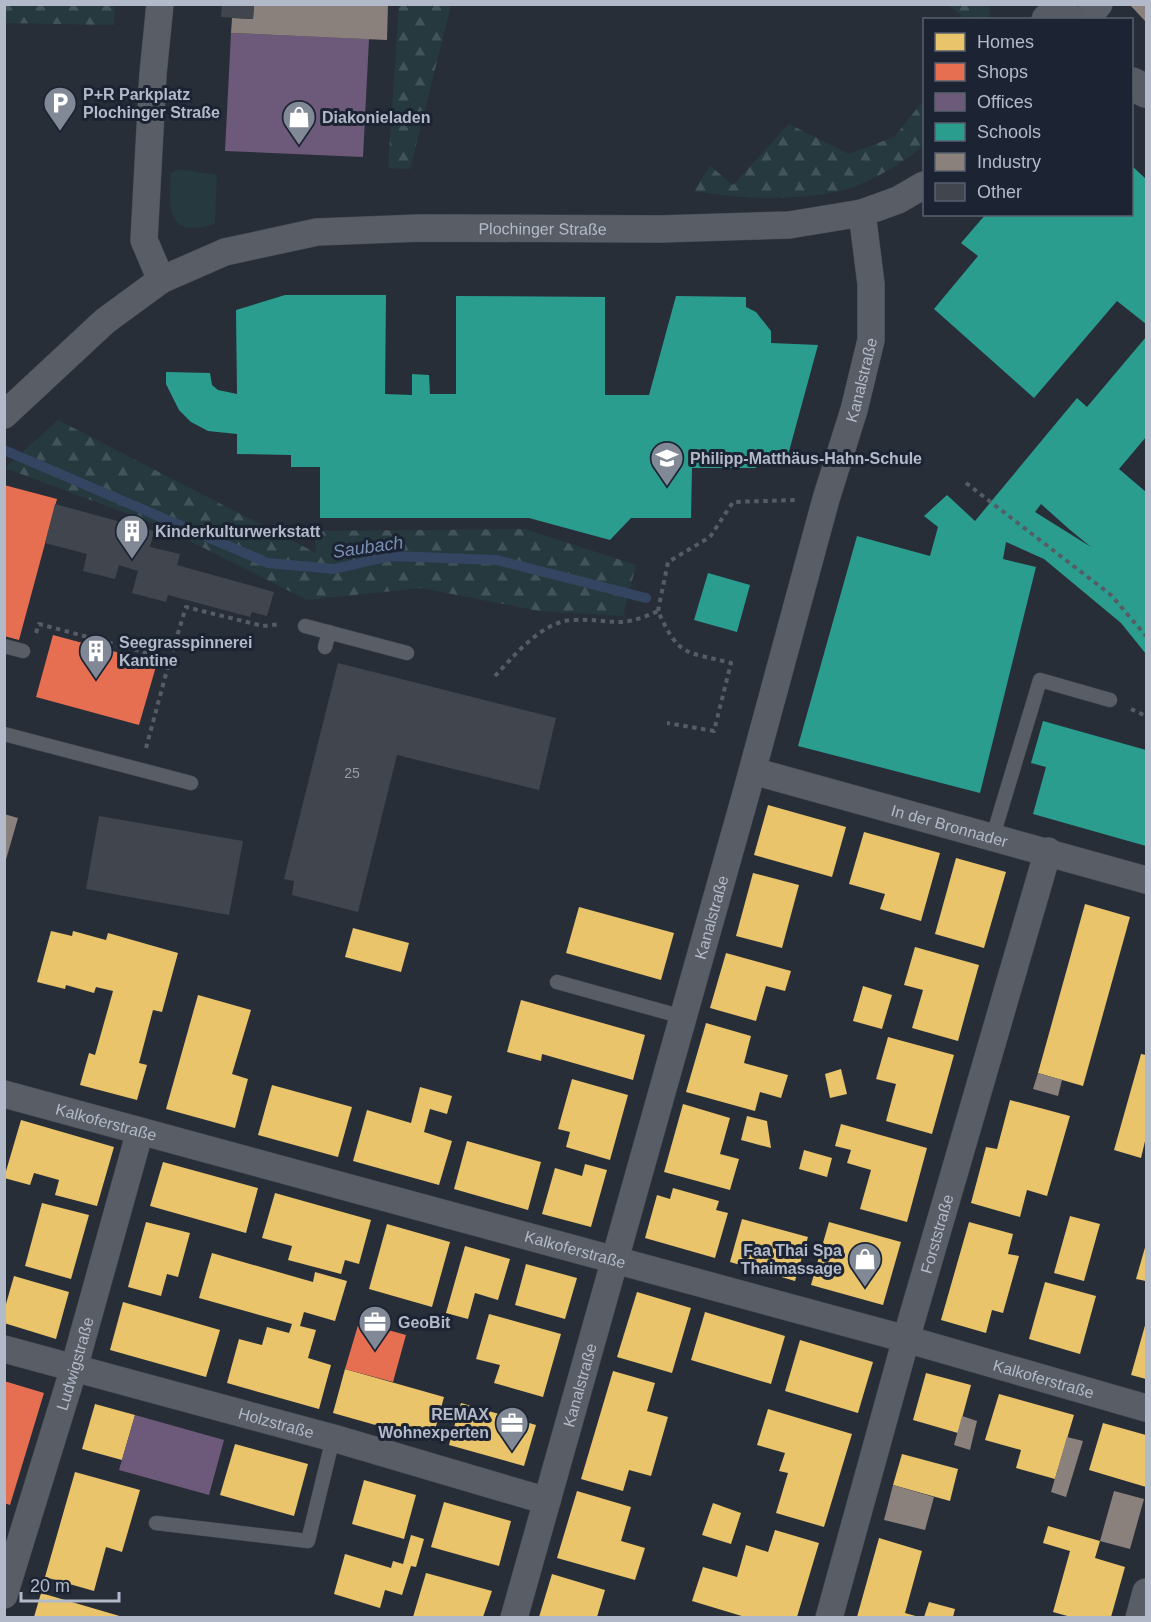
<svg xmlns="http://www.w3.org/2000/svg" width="1151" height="1622" font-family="Helvetica,sans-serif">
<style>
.grass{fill:#25393e}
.forest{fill:url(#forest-firs)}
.homes{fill:#e9c46a}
.shops{fill:#e76f51}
.offices{fill:#6d597a}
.schools{fill:#2a9d8f;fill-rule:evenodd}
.industry{fill:#8a817c}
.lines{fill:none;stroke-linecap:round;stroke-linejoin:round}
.stream{stroke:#344562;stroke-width:10}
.building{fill:#41464e}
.lane-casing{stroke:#454950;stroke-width:15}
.street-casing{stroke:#454950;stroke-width:28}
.secondary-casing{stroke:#454950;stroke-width:34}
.path{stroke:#565c63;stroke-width:4;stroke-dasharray:4.5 4.5;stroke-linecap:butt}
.lane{stroke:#595d65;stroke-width:14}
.street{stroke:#595d65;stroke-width:27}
.secondary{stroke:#575c64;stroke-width:33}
.labels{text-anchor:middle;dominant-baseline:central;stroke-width:6;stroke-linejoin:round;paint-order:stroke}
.number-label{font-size:14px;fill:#969daa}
.poi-label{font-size:16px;font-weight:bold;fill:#b2bac9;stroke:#1c2433;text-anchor:start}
.street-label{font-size:16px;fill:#b2bac9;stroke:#1c2433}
.water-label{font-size:18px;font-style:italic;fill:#788eb2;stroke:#1c2433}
</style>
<defs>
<pattern id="forest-firs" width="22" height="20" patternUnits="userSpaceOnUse" patternTransform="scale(1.5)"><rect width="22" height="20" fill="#25393e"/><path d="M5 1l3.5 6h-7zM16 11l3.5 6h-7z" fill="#425459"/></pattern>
</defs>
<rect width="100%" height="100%" fill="#282e38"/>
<!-- grass -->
<path class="grass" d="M179,169L217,175L215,224C166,239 169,211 171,173Z"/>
<!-- forest -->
<g class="forest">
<path d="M5,4L115,6L114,25L5,23Z"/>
<path d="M399,5H451L410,169L388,168Z"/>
<path d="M948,5H989L990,19H960L961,15Z"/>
<path d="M924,100V146C902,163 864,187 836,192C789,201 740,199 694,191L710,166L733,185L789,124L849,154L894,137Z"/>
<path d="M58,420L316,553L315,531L525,529L636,565L623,616L539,611L421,588L307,600L160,526L5,468Z"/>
</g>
<!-- homes -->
<g class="homes">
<path d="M768,805L846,827L832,877L754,855Z"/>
<path d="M864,832L940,853L921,921L880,909L885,894L849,884Z"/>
<path d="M956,858L1006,872L984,948L935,934Z"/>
<path d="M753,873L799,885L782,948L736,936Z"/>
<path d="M1085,904L1130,917L1083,1086L1038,1073Z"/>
<path d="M579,907L674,933L661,980L566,953Z"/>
<path d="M353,928L409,943L401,972L345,957Z"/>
<path d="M51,931L72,936L73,931L106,940L108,933L178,953L162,1012L153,1010L139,1063L147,1065L137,1100L80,1085L89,1053L95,1055L113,991L96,987L94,993L66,985L65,989L37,982Z"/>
<path d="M915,947L979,965L958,1041L912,1028L923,990L904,985Z"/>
<path d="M726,953L791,971L785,991L766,986L756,1021L710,1008Z"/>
<path d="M863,986L892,995L882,1029L853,1021Z"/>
<path d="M198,995L251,1010L232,1074L248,1079L235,1128L166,1109Z"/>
<path d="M521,1000L645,1035L633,1080L542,1054L541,1061L507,1052Z"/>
<path d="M706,1023L751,1036L744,1063L788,1075L781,1098L760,1092L755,1111L686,1092Z"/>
<path d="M888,1037L954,1055L932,1134L886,1121L896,1084L876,1079Z"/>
<path d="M1141,1054L1146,1055V1137L1141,1158L1114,1150Z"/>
<path d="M841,1069L847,1094L830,1098L825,1074Z"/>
<path d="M572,1079L628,1095L610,1160L566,1147L570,1132L558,1129Z"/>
<path d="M272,1085L352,1107L338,1157L258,1135Z"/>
<path d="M420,1087L452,1096L447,1114L430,1109L424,1132L452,1141L439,1185L353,1161L367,1110L411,1123Z"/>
<path d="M1010,1100L1070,1116L1047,1196L1027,1190L1020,1217L971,1203L986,1147L997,1149Z"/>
<path d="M683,1104L730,1118L720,1154L739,1159L730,1190L664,1172Z"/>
<path d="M747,1116L767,1121L771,1148L741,1140Z"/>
<path d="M21,1120L114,1147L97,1206L55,1195L59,1180L34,1173L30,1185L4,1178Z"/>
<path d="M841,1124L927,1148L907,1222L860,1209L871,1170L847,1163L851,1150L835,1146Z"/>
<path d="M467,1141L541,1162L528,1210L454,1189Z"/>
<path d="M804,1150L832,1158L827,1177L799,1169Z"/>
<path d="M163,1162L258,1188L246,1233L150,1206Z"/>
<path d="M585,1164L607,1170L591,1227L542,1214L555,1168L582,1176Z"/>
<path d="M673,1188L719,1201L716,1210L728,1213L715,1258L645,1238L657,1195L670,1199Z"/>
<path d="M275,1193L371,1220L359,1264L345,1260L341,1274L288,1260L292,1246L262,1238Z"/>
<path d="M42,1203L89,1215L71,1279L25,1266Z"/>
<path d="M1070,1216L1100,1224L1084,1281L1054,1273Z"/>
<path d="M742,1219L808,1237L795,1281L730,1262Z"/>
<path d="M146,1222L190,1233L178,1277L167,1274L161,1296L128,1287Z"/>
<path d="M829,1222L901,1242L883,1305L811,1285Z"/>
<path d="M969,1222L1013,1234L1008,1254L1019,1256L1003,1313L992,1310L986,1333L941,1320Z"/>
<path d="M387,1224L450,1242L432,1307L369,1289Z"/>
<path d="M1146,1244V1281L1136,1279Z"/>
<path d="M465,1246L510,1259L498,1300L475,1293L468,1319L446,1313Z"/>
<path d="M212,1253L313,1282L315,1272L347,1281L335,1321L304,1312L300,1326L316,1330L308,1358L331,1365L319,1409L227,1383L239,1339L262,1345L267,1327L289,1333L292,1324L199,1298Z"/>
<path d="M526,1264L577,1278L565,1319L515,1305Z"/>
<path d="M14,1276L69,1292L56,1339L4,1323V1311Z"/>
<path d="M1045,1282L1096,1296L1080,1354L1029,1339Z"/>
<path d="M637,1292L691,1308L672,1373L617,1357Z"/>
<path d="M123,1302L220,1330L206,1377L110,1350Z"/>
<path d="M705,1312L785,1336L771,1384L691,1360Z"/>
<path d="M489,1314L561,1334L543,1397L494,1383L500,1365L476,1359Z"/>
<path d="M1146,1322V1379L1131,1375Z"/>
<path d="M800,1340L873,1362L858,1413L785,1391Z"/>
<path d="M345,1369L444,1397L432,1441L333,1413Z"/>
<path d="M613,1371L655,1383L647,1411L668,1417L651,1476L629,1470L623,1491L581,1479Z"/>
<path d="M926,1373L971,1385L958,1433L913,1420Z"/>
<path d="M999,1394L1074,1415L1055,1479L1016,1468L1021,1450L985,1440Z"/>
<path d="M461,1403L536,1425L524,1466L449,1445Z"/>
<path d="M95,1404L135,1415L122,1460L82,1449Z"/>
<path d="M768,1409L852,1434L824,1527L776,1513L788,1473L779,1471L785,1453L757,1445Z"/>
<path d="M1103,1423L1146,1435V1487L1089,1470Z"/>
<path d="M235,1444L308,1464L294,1516L220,1495Z"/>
<path d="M902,1454L958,1469L950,1501L893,1485Z"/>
<path d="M75,1472L140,1490L122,1552L106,1547L94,1591L45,1577Z"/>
<path d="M364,1480L416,1495L404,1539L352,1524Z"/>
<path d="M577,1491L631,1507L621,1541L645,1548L635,1580L557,1558Z"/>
<path d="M444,1502L511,1521L499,1566L431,1547Z"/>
<path d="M713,1503L741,1513L731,1544L702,1535Z"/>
<path d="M1048,1526L1100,1541L1095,1558L1125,1567L1111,1617H1071L1053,1612L1070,1551L1043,1543Z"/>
<path d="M775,1530L819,1543L797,1617H745L692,1601L703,1567L737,1577L746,1545L768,1552Z"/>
<path d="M411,1535L424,1539L416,1567L411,1566L402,1595L385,1590L380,1608L334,1594L345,1554L391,1568L393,1561L403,1564Z"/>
<path d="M879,1538L922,1551L905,1613L919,1617H857Z"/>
<path d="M426,1573L492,1591L483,1617H413Z"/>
<path d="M552,1574L605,1590L597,1617H539Z"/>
<path d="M41,1593L123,1617H34Z"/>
<path d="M929,1602L955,1609L953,1617H924Z"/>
</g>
<!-- shops -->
<g class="shops">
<path d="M4,485L57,499L19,640L4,636Z"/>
<path d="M53,635L157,663L139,725L36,697Z"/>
<path d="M359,1322L406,1335L393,1382L345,1369Z"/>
<path d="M4,1381L44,1393L10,1505L4,1503Z"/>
</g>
<!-- offices -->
<g class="offices">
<path d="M231,33L369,39L363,157L225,151Z"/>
<path d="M135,1415L224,1440L209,1495L119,1470Z"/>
</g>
<!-- schools -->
<g class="schools">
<path d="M1132,166L1146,179V324L1117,301L1034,398L934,309L978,256L961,243L986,214H1132Z"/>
<path d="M285,295H386L385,394L412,395V374L429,375L430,394H456V296L605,297V395H649L676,296L746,297V307L756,312L771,331V343L818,345L788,455H756V468H692L691,518H631L610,540L529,518H320V467H291V455L237,454V434L208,431L191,422L179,410L166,384V372L210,373L212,385L218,390L237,394L236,310Z"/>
<path d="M1146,337V437L1119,469L1146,492V654L1121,623L1044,559L1006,542L1003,559L1036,567L980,793L798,746L857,536L930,556L938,527L924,516L947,495L975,521L1077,398L1087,407ZM1041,504L1069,529L1091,547L1035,512Z"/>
<path d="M708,573L750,585L737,632L694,620Z"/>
<path d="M1043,721L1146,750V846L1033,814L1046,767L1031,763Z"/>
</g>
<!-- industry -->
<g class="industry">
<path d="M254,4H388L387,40L231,33L232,18L253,19Z"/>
<path d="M1129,4H1146V22Z"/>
<path d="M4,814L18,818L5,863H4Z"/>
<path d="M1038,1073L1062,1080L1058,1096L1033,1089Z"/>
<path d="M962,1416L977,1421L970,1450L954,1445Z"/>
<path d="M1067,1437L1083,1441L1066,1497L1051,1492Z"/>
<path d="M893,1485L934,1497L925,1530L884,1520Z"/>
<path d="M1114,1491L1144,1499L1130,1549L1100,1541Z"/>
</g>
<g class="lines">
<!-- stream -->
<path class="stream" d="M4,450L268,563L334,569L391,556L497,560L646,598"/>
</g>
<!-- building -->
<g class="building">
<path d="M222,4H254L253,19L221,17Z"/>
<path d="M55,504L154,531L150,547L180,554L177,565L274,592L267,616L252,612L250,617L168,595L166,602L132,593L138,571L119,565L115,579L83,571L87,554L45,543Z"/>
<path d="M338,663L556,718L539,790L397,755L358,912L292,895L294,881L284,879Z"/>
<path d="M99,816L243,841L229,915L86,889Z"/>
</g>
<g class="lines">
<!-- lane casing -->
<g class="lane-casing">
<g id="lane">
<path d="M305,626L407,653"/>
<path d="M4,646L23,651"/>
<path d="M325,647L329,632"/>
<path d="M4,734L191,783"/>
<path d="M993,836L1040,680L1110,700"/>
<path d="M557,982L683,1017"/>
<path d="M156,1523L308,1541L333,1438"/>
</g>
</g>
<!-- street casing -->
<g class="street-casing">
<g id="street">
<path d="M160,4L153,74L144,240L161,280"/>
<path d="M1085,20L1099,4"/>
<path id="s1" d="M4,415L105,321L161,280L225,252L317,232L420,228L660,229L789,225L862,213L898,200L924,185"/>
<path id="s2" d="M753,771L1146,880"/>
<path id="s3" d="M4,1094L906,1339L1146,1408"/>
<path id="s4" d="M4,1349L333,1438L547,1501"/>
<path id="s5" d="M4,1595L74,1368L140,1131"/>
<path id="s6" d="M514,1618L747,790L826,499L854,410L871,340V284L862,213"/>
<path id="s7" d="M829,1618L906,1339L1048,851"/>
<path d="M1139,1618L1146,1592"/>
</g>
</g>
<!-- secondary casing -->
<g class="secondary-casing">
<g id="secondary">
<path d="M1048,20L1060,17L1068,20"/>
<path d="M1132,84L1146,91"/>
</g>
</g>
<!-- path -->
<g class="path">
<path d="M966,483L1111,595L1146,636"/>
<path d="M658,611L668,562L710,537L733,502L795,500"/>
<path d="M36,633L39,624L170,659L186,607L263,626L281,624"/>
<path d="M495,676C514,656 541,622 572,620C611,618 617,630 658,611C679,657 684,651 731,663L714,731L667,723"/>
<path d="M1131,709L1146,716"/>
<path d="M146,748L170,659"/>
</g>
<!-- lane -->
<use href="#lane" class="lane"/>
<!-- street -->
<use href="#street" class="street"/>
<!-- secondary -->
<use href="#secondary" class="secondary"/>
</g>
<!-- icons -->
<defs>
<g id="parking-pin" transform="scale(1.725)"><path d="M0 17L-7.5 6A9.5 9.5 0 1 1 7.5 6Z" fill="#828996" stroke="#1c2433"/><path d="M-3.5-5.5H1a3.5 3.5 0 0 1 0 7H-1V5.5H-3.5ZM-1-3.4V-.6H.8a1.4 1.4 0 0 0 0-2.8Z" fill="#fff"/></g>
<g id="shop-pin" transform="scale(1.725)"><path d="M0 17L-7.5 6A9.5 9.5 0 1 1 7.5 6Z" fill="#828996" stroke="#1c2433"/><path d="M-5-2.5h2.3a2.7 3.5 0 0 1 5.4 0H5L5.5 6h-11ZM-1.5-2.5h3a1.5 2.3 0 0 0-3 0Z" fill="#fff"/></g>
<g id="school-pin" transform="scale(1.725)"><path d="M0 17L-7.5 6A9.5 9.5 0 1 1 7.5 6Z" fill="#828996" stroke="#1c2433"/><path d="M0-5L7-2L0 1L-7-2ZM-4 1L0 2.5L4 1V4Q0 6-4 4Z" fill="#fff"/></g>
<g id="building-pin" transform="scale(1.725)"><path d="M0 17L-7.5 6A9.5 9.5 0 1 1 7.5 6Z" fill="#828996" stroke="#1c2433"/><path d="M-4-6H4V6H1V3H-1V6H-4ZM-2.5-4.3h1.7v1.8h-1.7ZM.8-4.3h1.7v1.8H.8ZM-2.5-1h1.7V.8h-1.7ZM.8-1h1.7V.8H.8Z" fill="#fff"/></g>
<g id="office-pin" transform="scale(1.725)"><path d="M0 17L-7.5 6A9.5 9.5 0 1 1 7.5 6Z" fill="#828996" stroke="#1c2433"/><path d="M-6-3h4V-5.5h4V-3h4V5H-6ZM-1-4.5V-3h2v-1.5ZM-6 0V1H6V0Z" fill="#fff"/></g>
</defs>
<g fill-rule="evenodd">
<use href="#parking-pin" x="60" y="103"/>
<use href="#shop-pin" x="299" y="117"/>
<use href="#school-pin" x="667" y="458"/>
<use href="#building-pin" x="132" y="531"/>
<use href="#building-pin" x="96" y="651"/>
<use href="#shop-pin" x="865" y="1259"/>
<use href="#office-pin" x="375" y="1322"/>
<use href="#office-pin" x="512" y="1423"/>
</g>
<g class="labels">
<!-- number labels -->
<g class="number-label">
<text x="352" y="773">25</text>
</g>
<!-- poi labels -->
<g class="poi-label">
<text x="83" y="94">P+R Parkplatz<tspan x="83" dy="18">Plochinger Straße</tspan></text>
<text x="322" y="117">Diakonieladen</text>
<text x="690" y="458">Philipp-Matthäus-Hahn-Schule</text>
<text x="155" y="531">Kinderkulturwerkstatt</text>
<text x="119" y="642">Seegrasspinnerei<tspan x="119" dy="18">Kantine</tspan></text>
<text x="842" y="1250" text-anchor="end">Faa Thai Spa<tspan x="842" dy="18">Thaimassage</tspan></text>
<text x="398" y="1322">GeoBit</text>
<text x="489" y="1414" text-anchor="end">REMAX<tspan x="489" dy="18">Wohnexperten</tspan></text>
</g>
<!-- street labels -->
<g class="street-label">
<text stroke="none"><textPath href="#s1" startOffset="597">Plochinger Straße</textPath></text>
<text stroke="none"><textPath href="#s6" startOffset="1286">Kanalstraße</textPath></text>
<text stroke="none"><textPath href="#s2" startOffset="204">In der Bronnader</textPath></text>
<text stroke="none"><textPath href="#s6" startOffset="728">Kanalstraße</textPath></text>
<text stroke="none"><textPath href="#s3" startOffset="106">Kalkoferstraße</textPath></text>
<text stroke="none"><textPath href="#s7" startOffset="399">Forststraße</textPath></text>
<text stroke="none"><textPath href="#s3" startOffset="592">Kalkoferstraße</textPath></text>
<text stroke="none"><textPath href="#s5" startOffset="242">Ludwigstraße</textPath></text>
<text stroke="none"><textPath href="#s3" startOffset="1078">Kalkoferstraße</textPath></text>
<text stroke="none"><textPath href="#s6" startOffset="242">Kanalstraße</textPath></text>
<text stroke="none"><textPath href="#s4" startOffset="282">Holzstraße</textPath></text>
</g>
<!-- water labels -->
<g class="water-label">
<text transform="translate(368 547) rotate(-8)">Saubach</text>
</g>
</g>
<!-- border -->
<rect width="1151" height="1622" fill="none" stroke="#b2bac9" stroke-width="12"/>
<!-- legend -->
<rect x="923" y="18" width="210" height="198" fill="#1c2433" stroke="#58606f" stroke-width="1.5"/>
<rect x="935" y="33" width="30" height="18" fill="#e9c46a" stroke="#58606f" stroke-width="1.5"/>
<text x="977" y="48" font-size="18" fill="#b2bac9">Homes</text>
<rect x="935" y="63" width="30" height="18" fill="#e76f51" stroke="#58606f" stroke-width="1.5"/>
<text x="977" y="78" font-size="18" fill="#b2bac9">Shops</text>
<rect x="935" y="93" width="30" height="18" fill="#6d597a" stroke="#58606f" stroke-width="1.5"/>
<text x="977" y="108" font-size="18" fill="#b2bac9">Offices</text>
<rect x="935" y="123" width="30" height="18" fill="#2a9d8f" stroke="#58606f" stroke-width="1.5"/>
<text x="977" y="138" font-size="18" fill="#b2bac9">Schools</text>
<rect x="935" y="153" width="30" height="18" fill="#8a817c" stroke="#58606f" stroke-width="1.5"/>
<text x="977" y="168" font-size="18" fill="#b2bac9">Industry</text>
<rect x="935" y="183" width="30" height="18" fill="#41464e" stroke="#58606f" stroke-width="1.5"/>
<text x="977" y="198" font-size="18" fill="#b2bac9">Other</text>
<!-- scale -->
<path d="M21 1592v9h98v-9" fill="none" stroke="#b2bac9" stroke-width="3"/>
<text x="30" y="1592" font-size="18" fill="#b2bac9" stroke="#1c2433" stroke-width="4.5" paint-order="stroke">20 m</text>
</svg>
